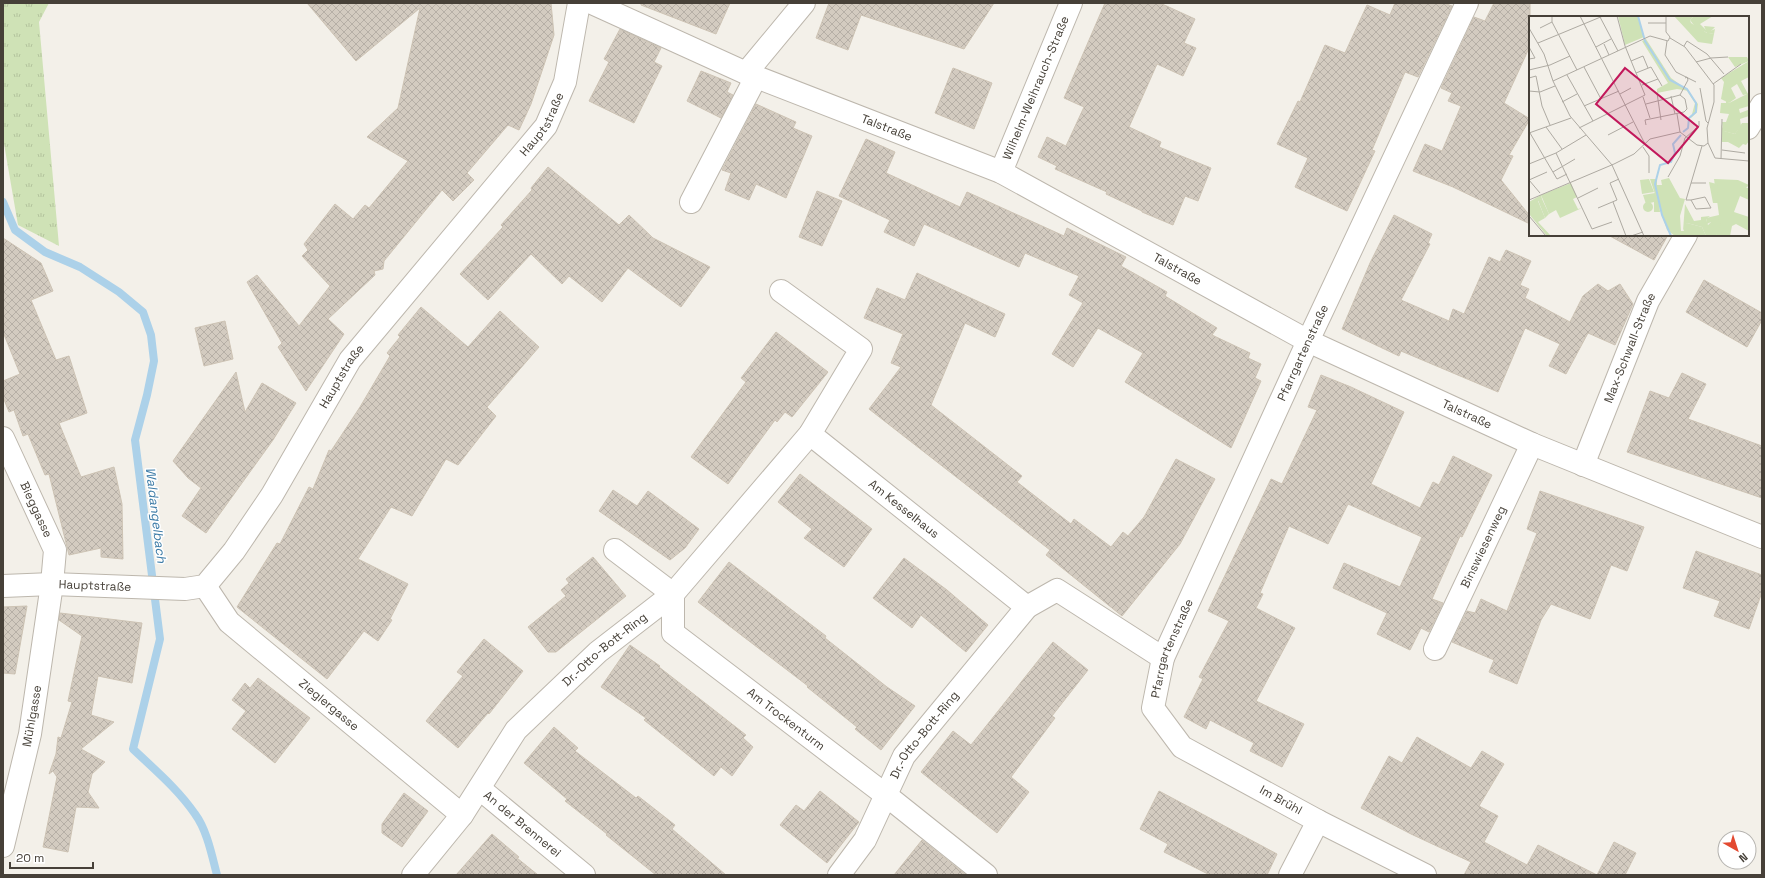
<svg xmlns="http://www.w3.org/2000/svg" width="1765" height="878" font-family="'Space Grotesk',sans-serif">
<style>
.grass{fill:url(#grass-tufts)}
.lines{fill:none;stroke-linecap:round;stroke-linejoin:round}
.stream{stroke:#acd1e9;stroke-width:8}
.building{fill:url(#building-cross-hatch);stroke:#cdc3b4}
.minor-casing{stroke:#bdb7ad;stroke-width:24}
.minor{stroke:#fff;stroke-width:22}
.labels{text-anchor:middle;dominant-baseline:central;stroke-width:3;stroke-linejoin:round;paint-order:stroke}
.street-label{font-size:12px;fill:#464038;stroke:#fff}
.water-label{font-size:13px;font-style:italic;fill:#3c7ba6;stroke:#fff}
.inset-river{fill:none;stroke:#acd1e9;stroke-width:2}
.inset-road{fill:none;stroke:#aeaaa2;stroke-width:1}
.view{fill:#c2185b;fill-opacity:0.15;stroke:#c2185b;stroke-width:2}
.inset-edge{fill:none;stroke:#464038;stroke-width:2}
</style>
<defs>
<pattern id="grass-tufts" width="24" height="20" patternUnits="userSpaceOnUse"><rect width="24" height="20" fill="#cfe2b6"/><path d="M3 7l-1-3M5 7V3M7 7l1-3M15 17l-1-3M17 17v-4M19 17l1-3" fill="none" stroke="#b3c39d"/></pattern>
<pattern id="building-cross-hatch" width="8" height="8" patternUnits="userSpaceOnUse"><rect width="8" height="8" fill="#d3cbc0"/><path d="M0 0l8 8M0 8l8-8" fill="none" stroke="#b6afa6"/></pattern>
</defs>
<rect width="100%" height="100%" fill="#f3f0e9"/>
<!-- grass -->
<path class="grass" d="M3,3H49L39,22L59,246L18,225L3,138Z"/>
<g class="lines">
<!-- stream -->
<path class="stream" d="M3,202L15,230L45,252L80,267L119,292L143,312L151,335L154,361L147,395L135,440L160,639L133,749C154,769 178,789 195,814C207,830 212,856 217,875"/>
</g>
<!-- building -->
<g class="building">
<path d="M307,3H551L554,35L531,104L519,130L508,125L467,173L474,180L453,201L442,190L384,261L383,269L374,271L375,275L328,319L344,334L306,391L278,347L282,343L247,282L257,275L299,326L330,286L302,256L308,250L304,244L335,204L353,219L365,205L369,208L408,161L367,137L398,108L420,8L356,61Z"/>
<path d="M641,3H730L716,34L641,5Z"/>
<path d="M829,3H994L964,49L861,15L848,50L816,38Z"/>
<path d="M1105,3H1160L1195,19L1184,43L1196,48L1183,76L1157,64L1129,127L1161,142L1159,147L1211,168L1198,201L1185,196L1173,225L1142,212V211L1106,194L1107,192L1055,169L1057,166L1038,157L1047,137L1066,146L1084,107L1064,98Z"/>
<path d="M1395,3H1444L1452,6L1418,77L1405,72L1372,150L1375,151L1347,211L1295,187L1308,158L1277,144L1298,101L1300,102L1325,45L1345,53L1367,5L1390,15Z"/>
<path d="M1494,3H1530V46L1504,103L1530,119L1509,155L1513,156L1501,180L1530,216V224L1453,187L1413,171L1425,144L1442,151L1461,106L1448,101L1452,93L1441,88L1474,17L1485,21Z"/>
<path d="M620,29L661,48L654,62L662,66L634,123L589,101L609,62L604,59Z"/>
<path d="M953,68L992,83L974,129L935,113Z"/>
<path d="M701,71L731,83L727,92L733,95L721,118L687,101Z"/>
<path d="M756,104L796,122L793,128L812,136L786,198L756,184L749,200L725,190L731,173L722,170Z"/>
<path d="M866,139L895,152L886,173L960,207L967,192L1064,236L1067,228L1126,257L1121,266L1167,292L1165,296L1217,328L1212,335L1250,353L1248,358L1261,364L1255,378L1261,381L1231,448L1125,382L1143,353L1098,328L1073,367L1052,354L1083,303L1069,295L1079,276L1025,253L1019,267L924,224L914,246L884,232L890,220L839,196Z"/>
<path d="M548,167L619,225L629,215L653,238L710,267L681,307L628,268L602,302L569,276L562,284L531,254L488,300L460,274L503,227L501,225L532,190L531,188Z"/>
<path d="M817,191L842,201L822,246L799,237Z"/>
<path d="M1394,215L1432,234L1428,243L1430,244L1401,300L1449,321L1453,309L1464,314L1489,257L1500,262L1506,250L1531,261L1520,285L1529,289L1525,298L1570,322L1583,296L1598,284L1608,291L1620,284L1633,304L1615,345L1588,333L1566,374L1549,366L1560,344L1525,328L1498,392L1401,351L1399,356L1342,329L1370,263Z"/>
<path d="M1608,235H1668L1654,260Z"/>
<path d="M3,238L41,263L53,291L31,300L56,360L69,356L87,413L59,423L81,477L114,467L122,504L123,559L101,557V548L69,555L49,474L45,475L28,434L23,436L14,410L9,412L3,397V381L20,374L3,332Z"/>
<path d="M917,273L1005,314L995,337L965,323L931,405L1022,476L1017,482L1071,524L1074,519L1111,547L1123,532L1128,536L1144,517L1176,459L1215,479L1180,544L1122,616L1046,555L1050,550L869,409L901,367L891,363L903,334L864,318L877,288L905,300Z"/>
<path d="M1704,280L1762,313V320L1747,347L1686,312Z"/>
<path d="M421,307L468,347L500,311L539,347L487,407L496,416L458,465L446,459L412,516L391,507L358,559L408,584L390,619L392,620L378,641L364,631L327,679L237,607L277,543L280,544L309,487L313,489L329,450L331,451L360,407L390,356L387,353L400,337L398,335Z"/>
<path d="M225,321L233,359L204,366L195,328Z"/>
<path d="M776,332L828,372L792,417L785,412L777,422L775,420L728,484L691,457L746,382L741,378Z"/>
<path d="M236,372L245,412L262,383L296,403L273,440L206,533L182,516L201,488L188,478L173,461Z"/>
<path d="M1682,373L1706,384L1688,419L1762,446V498L1627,452L1650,391L1669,398Z"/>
<path d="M1321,375L1351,387L1404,412L1371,484L1420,508L1433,482L1439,485L1453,456L1492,475L1462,537L1460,536L1432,599L1443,603L1429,632L1421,628L1410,650L1377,634L1387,613L1333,588L1344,563L1400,587L1422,537L1348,504L1328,544L1289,526L1260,593L1263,594L1256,608L1295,628L1256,701L1304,724L1282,767L1250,751L1254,743L1210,720L1206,729L1184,717L1203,679L1199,677L1229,621L1208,611L1271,479L1282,484L1317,410L1308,407Z"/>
<path d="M800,474L872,529L844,567L804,538L812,529L778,502Z"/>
<path d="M613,490L637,506L648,491L699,529L685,548L670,560L599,511Z"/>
<path d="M1540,491L1644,527L1627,571L1611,565L1590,619L1551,604L1541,620L1517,684L1489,672L1494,660L1452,642L1467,611L1475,613L1481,599L1507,611L1537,533L1527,529Z"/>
<path d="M1696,551L1762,575V592L1749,629L1714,616L1720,601L1683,588Z"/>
<path d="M593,557L626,596L556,652H548L528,627L566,596L561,590L569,583L566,579Z"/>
<path d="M904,558L947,590L988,625L966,652L921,615L912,628L873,598Z"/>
<path d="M729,562L826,636L825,638L887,687L915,706L881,750L855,729L857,727L807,687L808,686L698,602Z"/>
<path d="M27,606L15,674L3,673V607Z"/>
<path d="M60,613L142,623L132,683L98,676L91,715L114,722L81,749L105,762L92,774L88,792L99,808L76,807L68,852L43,847L57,777L53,771L49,774L56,754L58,737L61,738L72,702L68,701L82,636L59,620Z"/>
<path d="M484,639L523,671L489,714L488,713L458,748L426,721L463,676L457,672Z"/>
<path d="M1053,642L1088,670L1052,716L1055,718L1011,777L1029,792L997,833L921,772L953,731L971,745Z"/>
<path d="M630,645L660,666L659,667L746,735L743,738L753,747L732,776L721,767L714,776L644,720L646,718L601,687Z"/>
<path d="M258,678L310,718L275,763L232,729L246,711L232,700L245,683L250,688Z"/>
<path d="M554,727L578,748L575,751L636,798L638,796L675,825L672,829L726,875H656L606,835L607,834L565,801L567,799L524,763Z"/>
<path d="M1417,737L1471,768L1482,751L1504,764L1479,806L1498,816L1484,842L1527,865L1538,845L1597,875H1464L1471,862L1411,834L1361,808L1389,756L1402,763Z"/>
<path d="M820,791L859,822L827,863L780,825L796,805L804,811Z"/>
<path d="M1159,791L1277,854L1267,875H1210L1164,852L1168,844L1140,829Z"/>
<path d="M404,793L428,811L402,847L382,833V824Z"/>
<path d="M492,834L519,857L517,858L538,875H456Z"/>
<path d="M922,840L966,875H894Z"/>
<path d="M1614,842L1636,853L1625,875H1597Z"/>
</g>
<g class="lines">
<!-- minor casing -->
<g class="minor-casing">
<g id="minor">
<path id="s1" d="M592,3L746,73L1001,172L1308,341L1532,444L1762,537"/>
<path d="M746,73L804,3"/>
<path d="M1748,128L1762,105"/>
<path id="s2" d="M1001,172L1071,3"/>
<path d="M691,202L756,77"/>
<path id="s3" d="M810,434L1027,607L1057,590L1163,658"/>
<path id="s4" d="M3,438L55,550L52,584L30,734L3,846"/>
<path id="s5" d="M1583,465L1648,301L1686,235"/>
<path id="s6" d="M615,550L673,594V633L887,796L986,875"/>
<path id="s7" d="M3,586L52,584L185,589L205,586L234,551L272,495L350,360L546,126L565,82L579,3"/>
<path id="s8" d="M205,586L229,622L462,815"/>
<path id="s9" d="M1435,649L1532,444"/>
<path id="s10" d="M480,789L584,875"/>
<path id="s11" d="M413,875L462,815L516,730L598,652L673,594L810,434L861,349L781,291"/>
<path id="s12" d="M839,875L865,840L904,756L1027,607"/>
<path d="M1290,875L1318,821"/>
<path id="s13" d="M1425,875L1318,821L1182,747L1153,708L1163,658L1308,341L1467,3"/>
</g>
</g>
<!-- minor -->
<use href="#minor" class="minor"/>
</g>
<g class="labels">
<!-- street labels -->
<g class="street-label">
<text stroke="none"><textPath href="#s2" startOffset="91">Wilhelm-Weihrauch-Straße</textPath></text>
<text stroke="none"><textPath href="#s7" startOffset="776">Hauptstraße</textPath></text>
<text stroke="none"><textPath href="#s1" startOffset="320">Talstraße</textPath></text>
<text stroke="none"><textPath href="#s1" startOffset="644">Talstraße</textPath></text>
<text stroke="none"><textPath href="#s5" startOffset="126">Max-Schwall-Straße</textPath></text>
<text stroke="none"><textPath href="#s13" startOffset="710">Pfarrgartenstraße</textPath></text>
<text stroke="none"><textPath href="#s7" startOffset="453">Hauptstraße</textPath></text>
<text stroke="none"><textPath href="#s1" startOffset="968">Talstraße</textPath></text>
<text stroke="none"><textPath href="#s4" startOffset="79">Bieggasse</textPath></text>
<text stroke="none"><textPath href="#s3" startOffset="120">Am Kesselhaus</textPath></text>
<text stroke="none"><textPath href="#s9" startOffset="113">Binswiesenweg</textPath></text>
<text stroke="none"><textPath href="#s7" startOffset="92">Hauptstraße</textPath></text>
<text stroke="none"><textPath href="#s13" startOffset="386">Pfarrgartenstraße</textPath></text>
<text stroke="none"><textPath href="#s11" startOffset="298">Dr.-Otto-Bott-Ring</textPath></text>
<text stroke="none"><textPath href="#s8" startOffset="173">Zieglergasse</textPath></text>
<text transform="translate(32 716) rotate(-80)">Mühlgasse</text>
<text stroke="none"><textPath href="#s6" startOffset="254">Am Trockenturm</textPath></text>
<text stroke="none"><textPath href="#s12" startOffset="165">Dr.-Otto-Bott-Ring</textPath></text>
<text transform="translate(1281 800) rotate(29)">Im Brühl</text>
<text stroke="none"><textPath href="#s10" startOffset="55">An der Brennerei</textPath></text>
</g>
<!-- water labels -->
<g class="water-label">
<text transform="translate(156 515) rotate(83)">Waldangelbach</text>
</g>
</g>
<!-- overview -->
<g transform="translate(1529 16)">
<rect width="220" height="220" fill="#f3f0e9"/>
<path d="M165,0H184L171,8L179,16L186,13L185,18L179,17L167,12L161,4ZM117,23L142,62L160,75L148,73L128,77V73L139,67L113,25ZM220,45V61L212,65L219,78L214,79L208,68L202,72L207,82L200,87L192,83L195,66L192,62ZM213,107H220V125L217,129L214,128L210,132L199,126H193L192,108L195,115L206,118ZM140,162L151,182L156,183L151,200L152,215H155V209L158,207L173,211L177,220H146L138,214L121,163H128V169H133L132,164ZM120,163L125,176L113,178L111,164ZM185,163L209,164L220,169L217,172H220V184L211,180L205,196L220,201V215L207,208L203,210L201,220H187L188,213L182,206L178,208L177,202L190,199ZM13,183L20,198L16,202L9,184ZM114 191a5 5 0 1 1 10 0a5 5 0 1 1-10 0Z" fill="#cfe2b6"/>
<path d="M145,0H165L161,4L162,7L178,17L175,10L186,11L180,17L185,18L183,28L169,26ZM156,72L169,88L168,96L162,102L166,87ZM220,77V90L210,93L211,97L219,94L220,100L211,103L212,110L206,118L194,115L193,106H197L200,98L191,97L192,87H197V84L200,87ZM180,166L188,168L189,187H184ZM12,179L13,183L9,185L16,202L9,206L22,220H18L0,198V186ZM156,188L165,205L172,204V201L181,200L177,203L179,209L185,203H189L192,208L187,220H177L173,211L158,207L154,215Z" fill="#cfe2b6"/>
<path d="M42,167L48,181L44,183L49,193L53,192L31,202L27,194L20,198L12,179Z" fill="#cfe2b6"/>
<path d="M199,41H218L220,45L206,51ZM126,177L130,186L131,196H125V186L117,188L114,179Z" fill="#cfe2b6"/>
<path d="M89,0H109L115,21L96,29Z" fill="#cfe2b6"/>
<path class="inset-river" d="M109,0L116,25L141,64L158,73L167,87V96L160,102L159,112L154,116M142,220L133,199L126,168L131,149L142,146L146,137L144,128L152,119"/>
<path class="inset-road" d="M51,0L116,128M71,1L89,35M23,6L48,54M119,7H137M0,12L15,38L24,65L41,100L83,149L115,220M11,12L23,6V0M141,22L156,31L185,69V86L178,112L179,127M138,25L136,39L147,56L167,66M9,27L74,0M75,28L80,39M155,30L158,25L178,38L195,58M0,31L6,42L0,43M67,31L82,23M102,45L114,40L119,52M167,46L182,42L199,41M55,51L72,83M0,54L21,49L41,40M107,57L122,51L133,70M38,59L64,105M0,62L7,60L13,90L21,109M24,65L121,20L139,25L141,21L137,16V0M184,68L212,48M113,69L129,63M171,72L177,105L179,107M0,75L11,76L26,70M128,77L132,104M91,78L102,72M151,79L159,64L158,61L156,62M142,80L146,98M114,81L121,102M33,86L48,78M55,90L90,75M148,98L151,116M117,109L116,104L155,96L158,93L156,83L151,79L117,88M17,111L33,133M50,112L116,79L96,30L88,0M0,117L42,102M1,117L28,163L38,158M79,119L104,106M114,131L120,140V157M193,134L216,137M27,137L63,213L83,206M192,143L193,103M0,148L27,137L57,119M24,156L46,143M139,161L151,140L156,122L170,110V105M0,164L18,156M0,164L11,177M162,167H177M49,182L69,172M0,184L85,148L105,138L121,123L151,116L168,129L175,130L179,127L186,142L220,145M162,184L176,181L182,192L167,193L162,184H157L173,130M84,186L97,220M69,192L88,184L81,167L90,163M0,200L17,220M102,220L114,216"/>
<path class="view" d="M96,52L169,111L139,147L67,88Z"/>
<rect width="220" height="220" class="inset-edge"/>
</g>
<!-- border -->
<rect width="1765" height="878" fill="none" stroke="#464038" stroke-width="8"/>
<!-- north arrow -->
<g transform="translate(1737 850) rotate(141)"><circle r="19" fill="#ffffff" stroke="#b5b3af"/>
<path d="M0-3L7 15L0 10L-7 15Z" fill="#e34930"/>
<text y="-6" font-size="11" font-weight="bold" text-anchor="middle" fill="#464038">N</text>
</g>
<!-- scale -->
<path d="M10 862v6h83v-6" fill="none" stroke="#464038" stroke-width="2"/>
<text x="16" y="862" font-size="12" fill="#464038" stroke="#ffffff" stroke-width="3" paint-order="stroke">20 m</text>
</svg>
